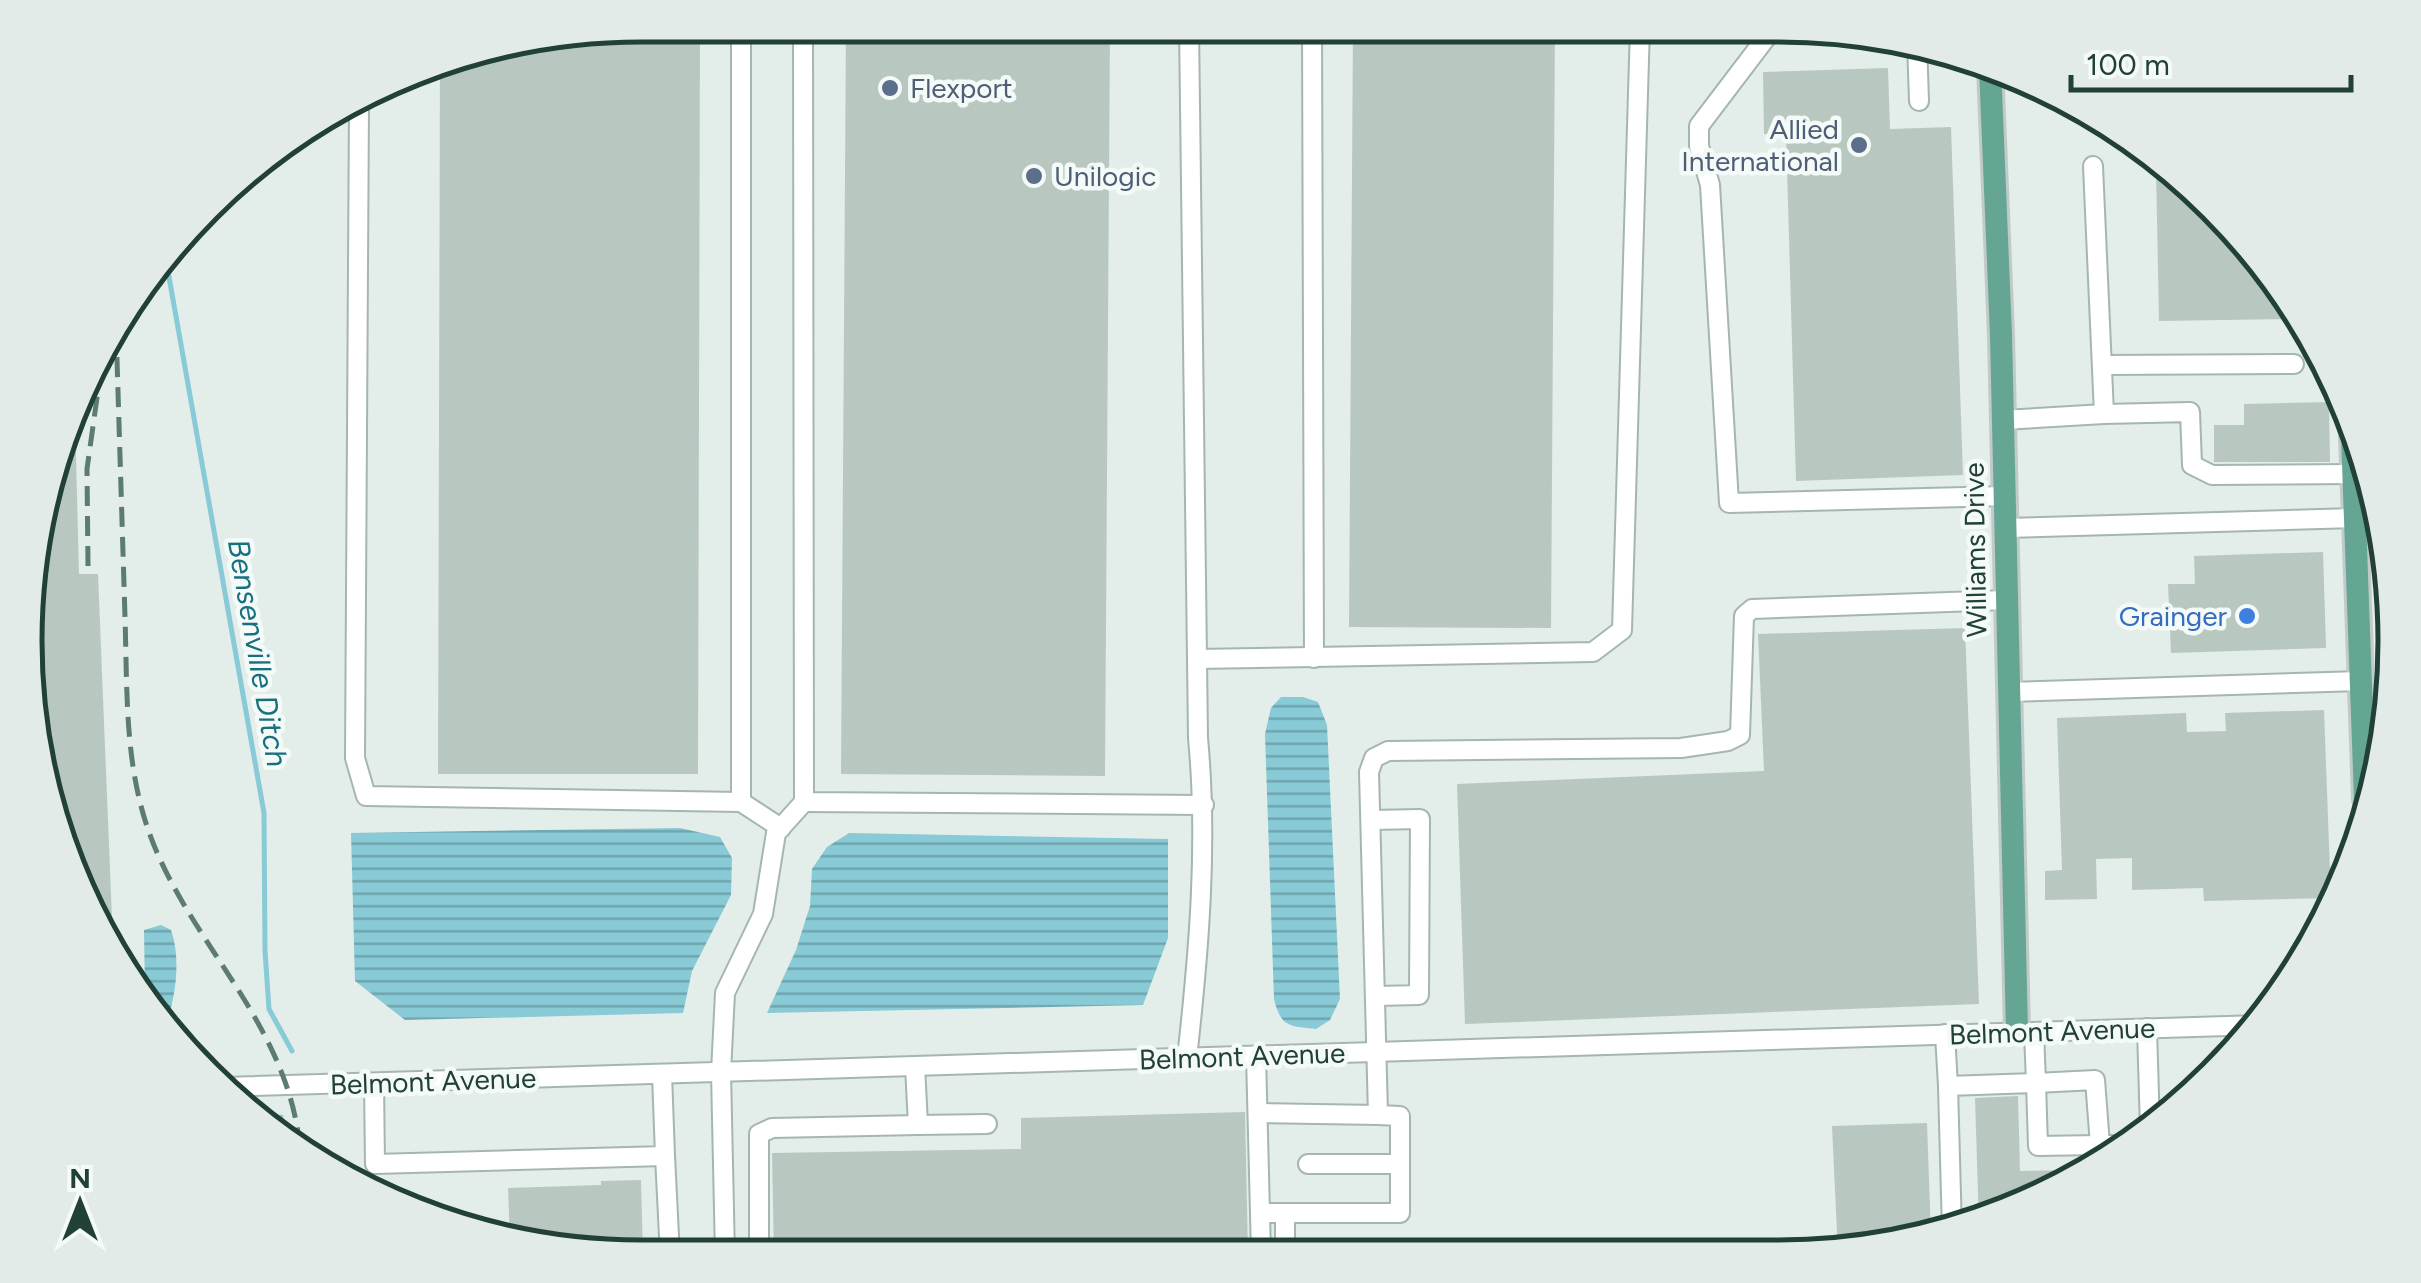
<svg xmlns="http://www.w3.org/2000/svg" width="2421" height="1283" font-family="Figtree,sans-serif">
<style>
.water{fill:url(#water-rules)}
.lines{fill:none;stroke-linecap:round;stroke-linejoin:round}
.stream{stroke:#88cad5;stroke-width:5}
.building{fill:#b8c8c1}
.minor-casing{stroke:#a5b6b0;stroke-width:22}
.major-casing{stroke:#c1cac7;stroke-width:28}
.minor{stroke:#fff;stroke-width:18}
.major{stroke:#65a594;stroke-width:22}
.rail{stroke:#5c7b72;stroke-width:5;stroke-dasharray:20 10;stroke-linecap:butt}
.service-dot{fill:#5c6f8a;stroke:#f4faf7;stroke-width:4}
.shop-dot{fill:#3f7fe0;stroke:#f4faf7;stroke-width:4}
.labels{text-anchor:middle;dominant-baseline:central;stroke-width:9;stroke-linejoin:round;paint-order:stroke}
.service-label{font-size:28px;fill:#4e5e75;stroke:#f4faf7;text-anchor:start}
.street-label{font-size:28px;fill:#214037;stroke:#f4faf7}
.shop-label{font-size:28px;fill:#366cbe;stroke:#f4faf7;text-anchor:end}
.water-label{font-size:30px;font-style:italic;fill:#186f7f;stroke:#f4faf7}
.rim{fill:none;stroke:#214037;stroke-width:5}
</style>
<defs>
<pattern id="water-rules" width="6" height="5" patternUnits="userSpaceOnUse" patternTransform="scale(2.5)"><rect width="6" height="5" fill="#88cad5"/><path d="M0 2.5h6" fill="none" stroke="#6fa5ae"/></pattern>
</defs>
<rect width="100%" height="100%" fill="#e3ede9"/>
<!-- water -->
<g class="water">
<path d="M1281,697H1303L1318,702L1327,725L1340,999L1330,1020L1316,1029C1290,1026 1281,1028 1274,999L1265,734L1271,708Z"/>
<path d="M680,828L720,837L732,858L731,895L692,971L683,1013L405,1020L355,981L351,833Z"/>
<path d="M849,833L1168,839V938L1143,1005L767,1013L796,950L810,906L812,869L827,847Z"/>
<path d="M161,925L171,930C181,958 176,996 166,1024H163L145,994L144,930Z"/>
</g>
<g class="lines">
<!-- stream -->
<g class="stream">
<path d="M166,260L264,813L265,951L269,1009L292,1051"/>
<path d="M281,1117L282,1133"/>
</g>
</g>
<!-- building -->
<g class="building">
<path d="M642,25H700L698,774H438L440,59Z"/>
<path d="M846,25L1110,26L1105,776L841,774Z"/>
<path d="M1353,26H1555L1551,628L1349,627Z"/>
<path d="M1888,68L1890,129L1951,127L1963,475L1796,481L1786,134H1764L1763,72Z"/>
<path d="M2156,167L2268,266L2295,319L2159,321Z"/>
<path d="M2329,402L2330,462H2214V425H2244V404Z"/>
<path d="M75,417L79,574H98L113,944L72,878L26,682L46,482Z"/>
<path d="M2323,552L2326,648L2171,653L2168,584H2195L2194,556Z"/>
<path d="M1965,628L1979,1004L1465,1024L1457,784L1764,771L1758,634Z"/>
<path d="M2324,710L2331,898L2204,901L2203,888L2132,890V858L2096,859L2097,899L2045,900V871L2062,870L2057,718L2186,713L2187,732L2226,731L2225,713Z"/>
<path d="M2018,1096L2020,1171L2090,1170L1979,1225L1975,1098Z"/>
<path d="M1245,1112L1248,1255L774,1256L772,1153L1021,1149V1118Z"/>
<path d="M1927,1123L1931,1236L1859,1253H1838L1832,1126Z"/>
<path d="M641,1180L643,1257H602L510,1241L508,1188L601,1185V1181Z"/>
</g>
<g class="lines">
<!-- minor casing -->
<g class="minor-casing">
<g id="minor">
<path d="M741,25V802"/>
<path d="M803,25L804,802L1204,805"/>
<path d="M1312,26L1314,658"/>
<path d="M1775,26L1699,126V146L1710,185L1729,503L2004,496"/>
<path d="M1917,42L1919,101"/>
<path d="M359,103L355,758L366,796L741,802L781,828"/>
<path d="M2102,365L2294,364"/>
<path d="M2104,414L2190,412L2192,465L2212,475L2353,474"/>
<path d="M2003,420L2104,414L2093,166"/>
<path d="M2005,528L2355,518"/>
<path d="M1197,659L1593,652L1622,630L1640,26"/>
<path d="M2009,692L2361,681"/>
<path d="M1371,820L1420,819L1419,995L1377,996"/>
<path d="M2147,1028L2150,1130"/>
<path d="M2034,1032L2036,1083L2095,1080L2100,1145H2133"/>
<path d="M1945,1034L1948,1086"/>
<path d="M1256,1056L1260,1213H1400V1116L1378,1115L1369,772L1374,758L1388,751L1681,748L1728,741L1740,735L1744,616L1752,609L2006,600"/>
<path d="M1187,1058C1199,951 1208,844 1198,738L1189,26"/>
<path d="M374,1083L375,1164L665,1156L662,1074"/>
<path d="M225,1087L2260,1025"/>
<path d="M1258,1113L1378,1115"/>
<path d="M918,1125L987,1124"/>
<path d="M665,1156L670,1256"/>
<path d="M1308,1164H1400"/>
<path d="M1260,1213L1261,1255"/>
<path d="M1285,1213V1255"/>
<path d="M1952,1231L1948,1086L2036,1083L2038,1146L2100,1145"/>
<path d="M725,1256L721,1072L725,993L763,914L776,833L804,802"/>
<path d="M759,1256V1134L772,1128L918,1125L915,1066"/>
</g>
</g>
<!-- major casing -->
<g class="major-casing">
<g id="major">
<path d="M1990,67L2001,335L2017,1032"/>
<path d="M2352,435L2365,799"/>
</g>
</g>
<!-- minor -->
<use href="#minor" class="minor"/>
<!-- major -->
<use href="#major" class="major"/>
<!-- rail -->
<g class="rail">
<path d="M116,327C119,424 122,520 125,617C127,680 125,745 141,806C173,932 287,1012 300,1148"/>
<path d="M88,566L87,469L103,355"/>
</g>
</g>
<!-- markers -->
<g class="service-dot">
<circle cx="890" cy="88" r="10"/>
<circle cx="1859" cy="145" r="10"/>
<circle cx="1034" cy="176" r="10"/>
</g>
<circle class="shop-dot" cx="2247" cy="616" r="10"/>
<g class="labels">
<!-- service labels -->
<g class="service-label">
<text x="910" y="88">Flexport</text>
<text x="1839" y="129" text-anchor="end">Allied<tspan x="1839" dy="32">International</tspan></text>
<text x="1054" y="176">Unilogic</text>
</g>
<!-- street labels -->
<g class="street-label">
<text transform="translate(1975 550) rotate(-91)">Williams Drive</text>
<text transform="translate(2052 1031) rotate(-2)">Belmont Avenue</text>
<text transform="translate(1242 1056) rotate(-2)">Belmont Avenue</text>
<text transform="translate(433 1081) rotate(-2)">Belmont Avenue</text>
</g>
<!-- shop labels -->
<g class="shop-label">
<text x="2227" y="616">Grainger</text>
</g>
<!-- water labels -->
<g class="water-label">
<text transform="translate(258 653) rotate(80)">Bensenville Ditch</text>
</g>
</g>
<!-- crop -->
<path d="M0 0H2421V1283H0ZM641 42H1779A599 599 0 0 1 2378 641V641A599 599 0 0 1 1779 1240H641A599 599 0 0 1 42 641V641A599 599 0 0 1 641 42Z" fill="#e3ebe8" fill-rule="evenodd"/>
<path class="rim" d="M641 42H1779A599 599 0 0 1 2378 641V641A599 599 0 0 1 1779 1240H641A599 599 0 0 1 42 641V641A599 599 0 0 1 641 42Z"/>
<!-- north arrow -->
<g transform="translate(80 1203)" stroke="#f4faf7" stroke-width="8" paint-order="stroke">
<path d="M0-8L18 38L0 25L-18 38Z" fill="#214037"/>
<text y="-15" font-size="28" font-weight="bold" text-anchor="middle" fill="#214037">N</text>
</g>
<!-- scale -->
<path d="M2071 75v15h280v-15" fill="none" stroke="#214037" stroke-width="5"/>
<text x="2086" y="75" font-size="30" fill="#214037" stroke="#f4faf7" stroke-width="8" paint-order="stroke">100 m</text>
</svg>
